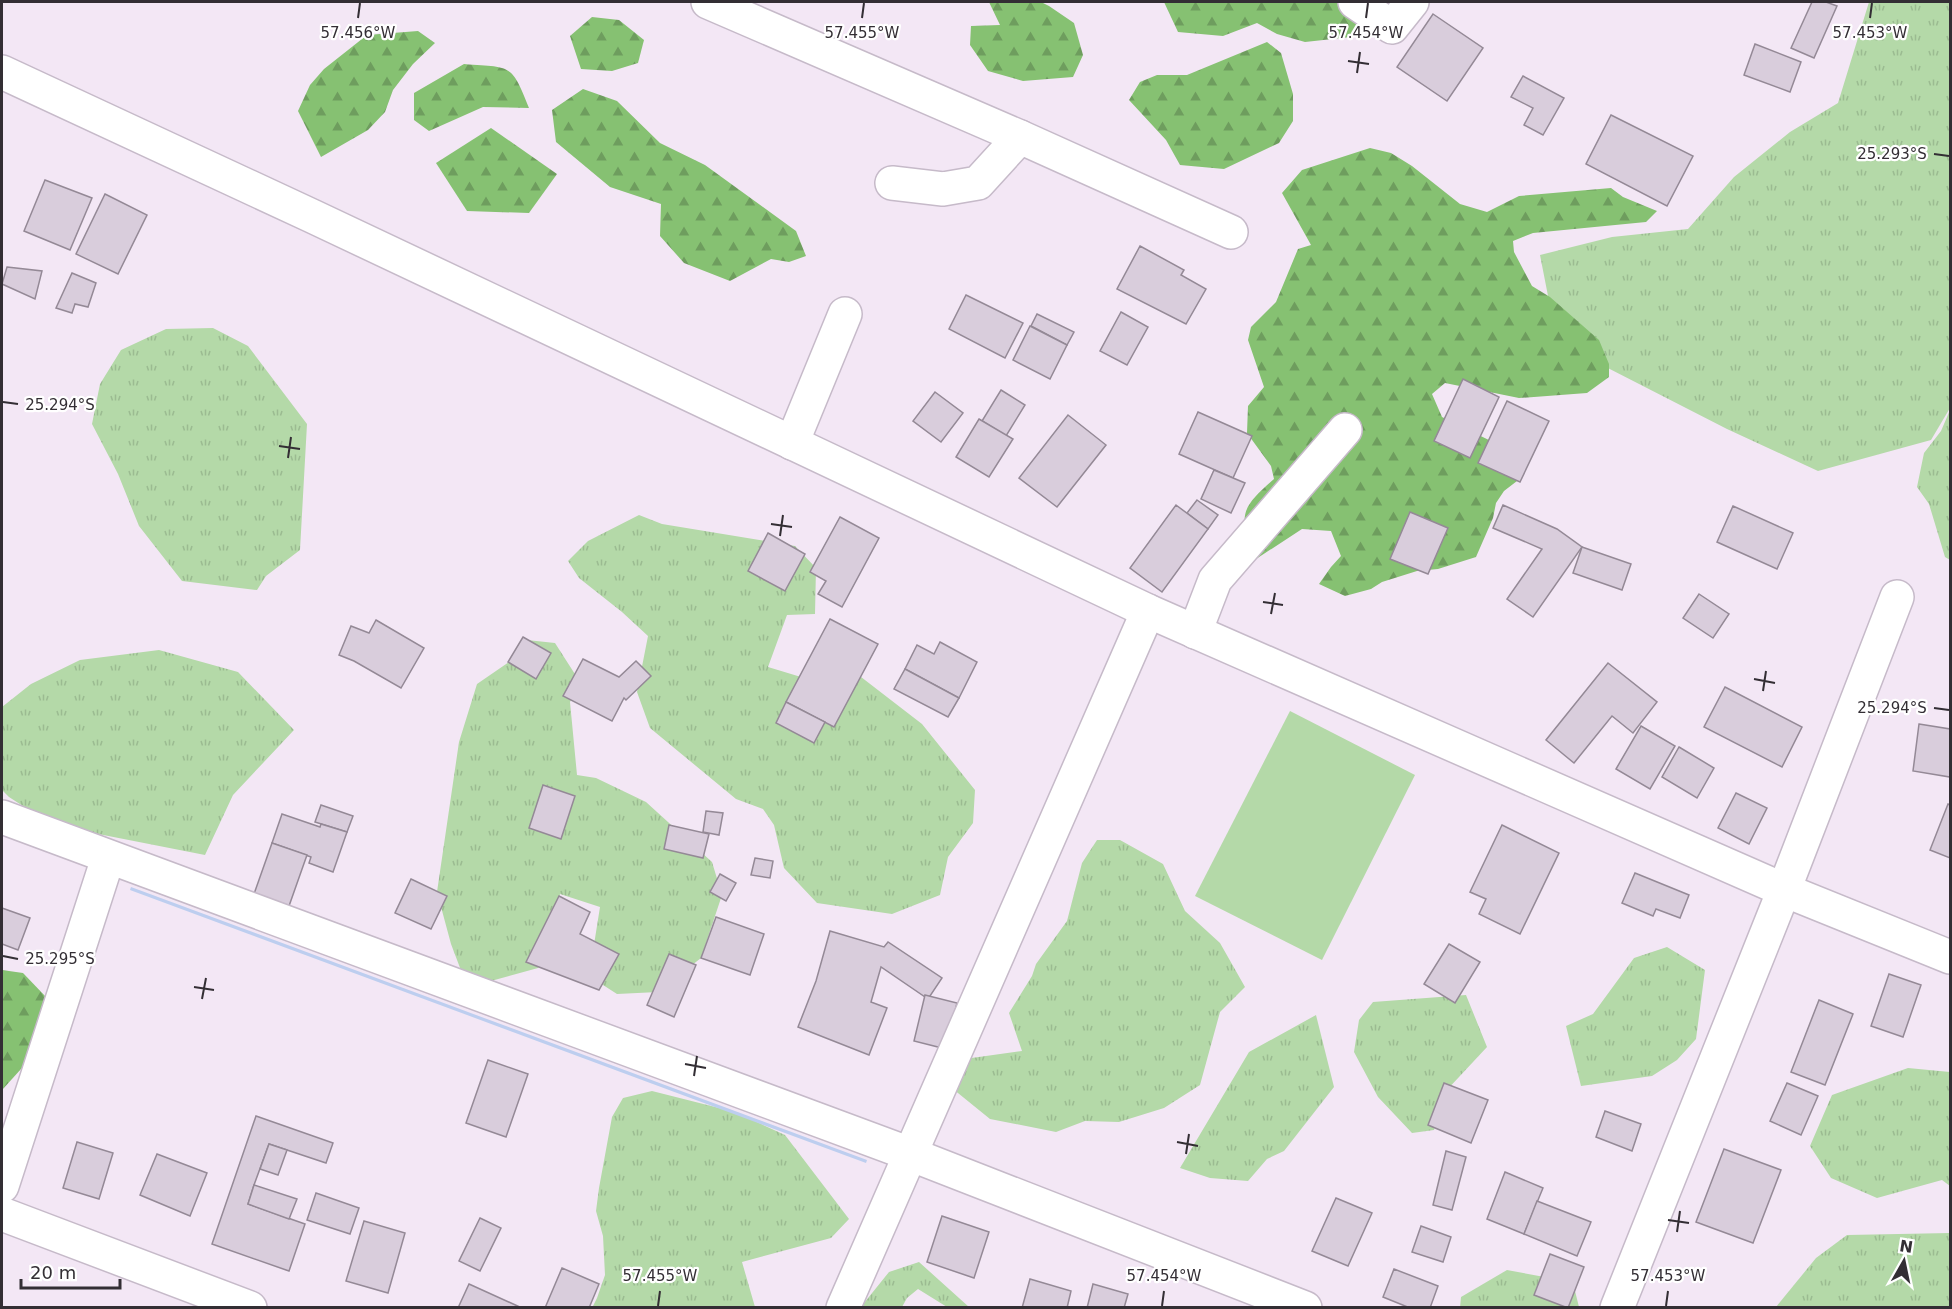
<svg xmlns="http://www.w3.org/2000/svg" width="1952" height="1309" font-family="'DejaVu Sans',sans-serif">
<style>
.grass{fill:url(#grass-tufts)}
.forest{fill:url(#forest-firs)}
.park{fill:#b4d9a8}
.water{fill:#bdceef}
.building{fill:#d9cddc;stroke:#948996;stroke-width:1.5}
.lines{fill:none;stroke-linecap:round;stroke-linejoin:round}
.minor-casing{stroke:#c6bac9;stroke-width:36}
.minor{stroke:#fff;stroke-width:33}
.ticks{fill:none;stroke:#332e34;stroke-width:2}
.ticks-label{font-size:15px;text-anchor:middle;fill:#332e34;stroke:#fff;stroke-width:4.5;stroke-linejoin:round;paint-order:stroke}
</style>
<defs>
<pattern id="grass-tufts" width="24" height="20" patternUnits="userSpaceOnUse" patternTransform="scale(1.5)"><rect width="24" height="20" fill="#b4d9a8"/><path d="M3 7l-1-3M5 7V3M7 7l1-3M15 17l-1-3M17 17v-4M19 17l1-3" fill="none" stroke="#9bbb91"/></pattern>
<pattern id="forest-firs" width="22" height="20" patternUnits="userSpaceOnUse" patternTransform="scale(1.5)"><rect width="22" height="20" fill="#86c172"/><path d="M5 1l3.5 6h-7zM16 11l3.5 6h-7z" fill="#6e9d5e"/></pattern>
</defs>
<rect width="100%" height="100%" fill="#f3e7f5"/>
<!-- grass -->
<g class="grass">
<path d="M1869,2H1950V408L1931,440L1818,471L1727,429L1557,342L1540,255L1612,237L1688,229L1734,177L1790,132L1838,103Z"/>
<path d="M213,328L248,346L307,424L300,550L266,576L257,590L182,581L139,526L118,474L92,424L100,384L121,350L166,329Z"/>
<path d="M1950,410V560L1945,557L1929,504L1917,487L1924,453L1941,431Z"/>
<path d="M639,515L662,524L795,546L816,568L815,614L787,615L768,667L801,677L839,660L922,724L975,790L973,823L948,857L940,895L892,914L817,903L784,868L774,825L763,809L736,799L650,728L637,692L648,636L622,612L579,578L568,561L588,541Z"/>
<path d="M527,640L555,643L580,682L570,702L577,775L596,778L646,802L712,862L722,895L701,958L658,992L617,994L589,976L600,907L560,894L548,957L538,968L480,984L465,981L451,944L437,892L459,742L477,684L509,662Z"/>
<path d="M159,650L238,672L294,730L233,795L205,855L83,831L26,808L9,797L2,790V707L31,684L80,660Z"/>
<path d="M1097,840H1120L1163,864L1185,911L1220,943L1245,987L1220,1012L1200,1085L1164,1108L1119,1122L1085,1121L1056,1132L990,1119L953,1089L943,1062L1022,1051L1009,1013L1032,976L1036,964L1067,921L1082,863Z"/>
<path d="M1667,947L1705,970L1696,1039L1677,1060L1652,1076L1581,1086L1566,1026L1593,1014L1634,958Z"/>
<path d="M1466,995L1487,1047L1445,1092L1434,1130L1412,1133L1378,1097L1354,1052L1359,1020L1373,1002Z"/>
<path d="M1316,1015L1334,1087L1284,1151L1267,1159L1248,1181L1210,1178L1180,1168L1249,1052Z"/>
<path d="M1908,1068L1950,1072V1186L1942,1180L1877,1198L1831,1178L1810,1146L1832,1095Z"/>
<path d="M652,1091L735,1112L785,1135L849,1219L831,1238L742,1262L755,1307L592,1308L597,1298L605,1275L603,1236L596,1211L599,1188L612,1117L623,1098Z"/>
<path d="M1950,1233V1307H1776L1816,1258L1847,1235Z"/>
<path d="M919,1262L969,1307H947L918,1289L907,1298L902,1307L860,1308L889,1272Z"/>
<path d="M1507,1270L1550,1278L1575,1291L1579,1307L1460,1308L1461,1297Z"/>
</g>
<!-- forest -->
<g class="forest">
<path d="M989,2H1041L1049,6L1074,23L1083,55L1073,77L1023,81L988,71L970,45L971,26L1000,25Z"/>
<path d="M1164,2H1385L1387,10L1351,37L1305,42L1277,34L1257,23L1223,36L1178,32Z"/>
<path d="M592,17L619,20L644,40L638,63L612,71L581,69L570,36Z"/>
<path d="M418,31L435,43L413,64L393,90L385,112L368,130L321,157L298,111L310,85L324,69L367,35Z"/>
<path d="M1267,42L1281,53L1293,94V121L1279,143L1224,169L1180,165L1166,140L1129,100L1140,82L1157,75H1187Z"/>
<path d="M464,64C511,68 511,62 529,108L483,107L429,131L414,120V93Z"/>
<path d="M583,89L617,101L660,143L705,165L796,231L806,256L789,262L771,259L730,281L684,263L660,236L661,204L610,187L556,142L552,110Z"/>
<path d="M491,128L557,174L529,213L467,211L436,163Z"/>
<path d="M1370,148L1391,153L1412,166L1460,204L1487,212L1519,196L1611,188L1623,197L1657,211L1646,222L1533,233L1513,241L1514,252L1532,286L1550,297L1599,340L1609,364V377L1587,393L1519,398L1445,383L1432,394L1442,417L1499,445L1522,463L1517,481L1504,491L1496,503L1493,518L1476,557L1438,569L1417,571L1382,582L1371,589L1345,596L1319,584L1331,567L1341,556L1331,531L1302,529L1253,561C1241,515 1237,511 1274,479L1271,466L1247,433L1248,406L1264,387L1248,340L1251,327L1276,302L1298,249L1311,245L1282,193L1302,170Z"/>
<path d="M2,970L23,973L46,997L31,1058L2,1090Z"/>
</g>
<!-- park -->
<path class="park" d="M1290,711L1415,775L1322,960L1195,896Z"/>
<!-- water -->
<path class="water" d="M131,887L867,1160L866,1163L130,890Z"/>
<!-- building -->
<g class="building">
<path d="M1812,2H1826L1837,6L1814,58L1791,48Z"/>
<path d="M1433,14L1483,48L1447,101L1397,67Z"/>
<path d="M1755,44L1801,62L1790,92L1744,75Z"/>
<path d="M1523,76L1564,98L1543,135L1524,125L1533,108L1511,97Z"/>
<path d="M1611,115L1693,156L1667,206L1586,164Z"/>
<path d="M45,180L92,198L70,250L24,231Z"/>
<path d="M105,194L147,215L118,274L76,254Z"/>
<path d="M1140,246L1184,270L1181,275L1206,289L1186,324L1117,289Z"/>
<path d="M7,267L42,271L35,299L2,284Z"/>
<path d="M72,273L96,283L88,307L75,304L72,313L56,308Z"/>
<path d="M966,295L1023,323L1005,358L949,329Z"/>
<path d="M1121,312L1148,327L1127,365L1100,351Z"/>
<path d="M1037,314L1074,332L1067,345L1031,326Z"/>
<path d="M1030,326L1067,345L1050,379L1013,360Z"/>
<path d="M1463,379L1499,397L1470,458L1434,441Z"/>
<path d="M1001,390L1025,405L1006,436L982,421Z"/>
<path d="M935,392L963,413L941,442L913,421Z"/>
<path d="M1507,401L1549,421L1520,482L1478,463Z"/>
<path d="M1198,412L1252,436L1233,478L1179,454Z"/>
<path d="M1068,415L1106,445L1057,507L1019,478Z"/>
<path d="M979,419L1013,439L989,477L956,457Z"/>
<path d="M1214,470L1245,483L1231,513L1201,499Z"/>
<path d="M1197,500L1218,515L1208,529L1187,513Z"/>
<path d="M1176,505L1208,529L1162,592L1130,568Z"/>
<path d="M1503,505L1557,529L1582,547L1533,617L1507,599L1542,549L1493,528Z"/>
<path d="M1733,506L1793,533L1777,569L1717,542Z"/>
<path d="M1410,512L1448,528L1428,574L1390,559Z"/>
<path d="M840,517L879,538L842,607L818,594L826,581L810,572Z"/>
<path d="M768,533L805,554L785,591L748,571Z"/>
<path d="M1582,547L1631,564L1622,590L1573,573Z"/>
<path d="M1699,594L1729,614L1713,638L1683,618Z"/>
<path d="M830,619L878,644L834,727L786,702Z"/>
<path d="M376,620L424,648L401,688L354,661L339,655L351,626L369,633Z"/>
<path d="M523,637L551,653L536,679L508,662Z"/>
<path d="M940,642L977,662L959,698L905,669L917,645L934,654Z"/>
<path d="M583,659L619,677L636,661L651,676L626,700L624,698L612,721L563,696Z"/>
<path d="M1608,663L1657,702L1633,733L1612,716L1574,763L1546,740Z"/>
<path d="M905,669L959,698L948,717L894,689Z"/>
<path d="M1725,687L1802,727L1782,767L1704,727Z"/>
<path d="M786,702L825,722L814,743L776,723Z"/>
<path d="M1919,724L1950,729V777L1913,771Z"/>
<path d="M1641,726L1675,746L1650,789L1616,769Z"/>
<path d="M1679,747L1714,768L1697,798L1662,777Z"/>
<path d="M543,785L575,796L561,839L529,828Z"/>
<path d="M1736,793L1767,808L1749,844L1718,828Z"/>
<path d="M1948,804L1950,805V858L1930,850Z"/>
<path d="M321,805L353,816L347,832L315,822Z"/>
<path d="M706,811L723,813L719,835L703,832Z"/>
<path d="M282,814L320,827L321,824L347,832L333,872L309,863L311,857L272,843Z"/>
<path d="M669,825L709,834L703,858L664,849Z"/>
<path d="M1502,825L1559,853L1520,934L1479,914L1486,899L1470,892Z"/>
<path d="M272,843L307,855L289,906L254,894Z"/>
<path d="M755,858L773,861L770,878L751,875Z"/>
<path d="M1635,873L1689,895L1680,918L1656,909L1653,916L1622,903Z"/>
<path d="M720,874L736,883L726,901L710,892Z"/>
<path d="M411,879L447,896L431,929L395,913Z"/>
<path d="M559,896L590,912L580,934L619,954L599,990L526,962Z"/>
<path d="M2,908L30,918L18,950L2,944Z"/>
<path d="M716,917L764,934L750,975L701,958Z"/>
<path d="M830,931L884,947L888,942L942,978L928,999L881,967L871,1002L887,1008L869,1055L798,1027L816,981Z"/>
<path d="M1449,944L1480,962L1455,1003L1424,984Z"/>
<path d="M669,954L696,965L674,1017L647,1005Z"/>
<path d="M1889,974L1921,985L1903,1037L1871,1026Z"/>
<path d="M925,995L957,1003L946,1049L914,1041Z"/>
<path d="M1819,1000L1853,1014L1825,1085L1791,1072Z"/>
<path d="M488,1060L528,1074L506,1137L466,1123Z"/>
<path d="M1444,1083L1488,1100L1471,1143L1428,1125Z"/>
<path d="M1787,1083L1818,1096L1801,1135L1770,1121Z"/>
<path d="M1605,1111L1641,1124L1632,1151L1596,1137Z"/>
<path d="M256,1116L333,1143L326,1163L269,1144L254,1185L248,1204L305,1224L289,1271L212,1244Z"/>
<path d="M77,1142L113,1153L99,1199L63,1188Z"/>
<path d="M269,1144L287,1150L278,1175L260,1169Z"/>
<path d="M1724,1149L1781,1170L1753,1243L1696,1222Z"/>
<path d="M1446,1151L1466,1157L1452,1210L1433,1205Z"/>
<path d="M157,1154L207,1173L190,1216L140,1195Z"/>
<path d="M1505,1172L1543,1188L1524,1234L1487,1219Z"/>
<path d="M254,1185L297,1199L289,1219L248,1204Z"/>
<path d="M316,1193L359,1208L350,1234L307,1220Z"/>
<path d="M1336,1198L1372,1213L1348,1266L1312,1251Z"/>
<path d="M1537,1201L1591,1222L1577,1256L1524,1234Z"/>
<path d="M942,1216L989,1232L974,1278L927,1262Z"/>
<path d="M480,1218L501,1228L480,1271L459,1261Z"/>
<path d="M364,1221L405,1233L388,1293L346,1281Z"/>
<path d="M1421,1226L1451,1237L1443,1262L1412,1252Z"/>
<path d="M1550,1254L1584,1267L1568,1308L1534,1295Z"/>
<path d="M562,1268L599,1284L589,1308H545Z"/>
<path d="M1394,1269L1438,1286L1430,1308H1410L1383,1297Z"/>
<path d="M1030,1279L1071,1291L1067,1308H1022Z"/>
<path d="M469,1284L522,1308H458Z"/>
<path d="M1093,1284L1128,1294L1124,1308H1087Z"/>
</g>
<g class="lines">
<!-- minor casing -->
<g class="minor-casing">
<g id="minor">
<path d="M708,2L1020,137L1231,232"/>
<path d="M1355,2L1392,27L1412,2"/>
<path d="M2,72L312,216L1148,611L1784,890L1950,957"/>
<path d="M892,183L943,189L978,183L1020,137"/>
<path d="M792,443L845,314"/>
<path d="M1195,632L1215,580L1345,430"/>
<path d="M2,817L910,1154L1305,1308"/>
<path d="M2,1186L108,858"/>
<path d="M2,1214L250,1308"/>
<path d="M843,1308L1148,611"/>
<path d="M1617,1308L1784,890L1897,597"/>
</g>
</g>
<!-- minor -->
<use href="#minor" class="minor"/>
</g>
<!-- ticks -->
<path class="ticks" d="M358,18L360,3M862,18L864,3M1366,18L1368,3M1870,18L1872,3M1348,61L1369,64M1357,73L1360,52M1934,154L1949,156M3,402L18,404M279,446L300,449M288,458L291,437M771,524L792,527M780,536L783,515M1263,602L1283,605M1271,614L1275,593M1754,679L1775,683M1763,691L1766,671M1934,708L1949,710M3,956L18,959M194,987L214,990M202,999L206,978M685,1064L706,1068M694,1076L697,1056M1177,1142L1198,1146M1186,1154L1189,1134M1668,1220L1689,1223M1677,1232L1680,1211M658,1306L660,1291M1162,1306L1164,1291M1666,1306L1668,1291"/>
<g class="ticks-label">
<text x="358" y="38">57.456°W</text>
<text x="862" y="38">57.455°W</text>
<text x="1366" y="38">57.454°W</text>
<text x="1870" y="38">57.453°W</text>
<text x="1892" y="159">25.293°S</text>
<text x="60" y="410">25.294°S</text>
<text x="1892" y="713">25.294°S</text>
<text x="60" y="964">25.295°S</text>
<text x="660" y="1281">57.455°W</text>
<text x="1164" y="1281">57.454°W</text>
<text x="1668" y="1281">57.453°W</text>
</g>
<!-- border -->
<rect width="1952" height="1309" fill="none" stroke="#332e34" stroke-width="6"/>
<!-- north arrow -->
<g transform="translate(1904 1261) rotate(9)" stroke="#ffffff" stroke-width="4.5" paint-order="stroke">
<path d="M0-4.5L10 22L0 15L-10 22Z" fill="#332e34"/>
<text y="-9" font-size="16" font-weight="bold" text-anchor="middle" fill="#332e34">N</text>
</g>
<!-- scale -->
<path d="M21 1279v9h99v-9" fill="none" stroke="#332e34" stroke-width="3"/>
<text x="30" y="1279" font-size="18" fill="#332e34" stroke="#ffffff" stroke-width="4.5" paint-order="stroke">20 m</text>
</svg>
